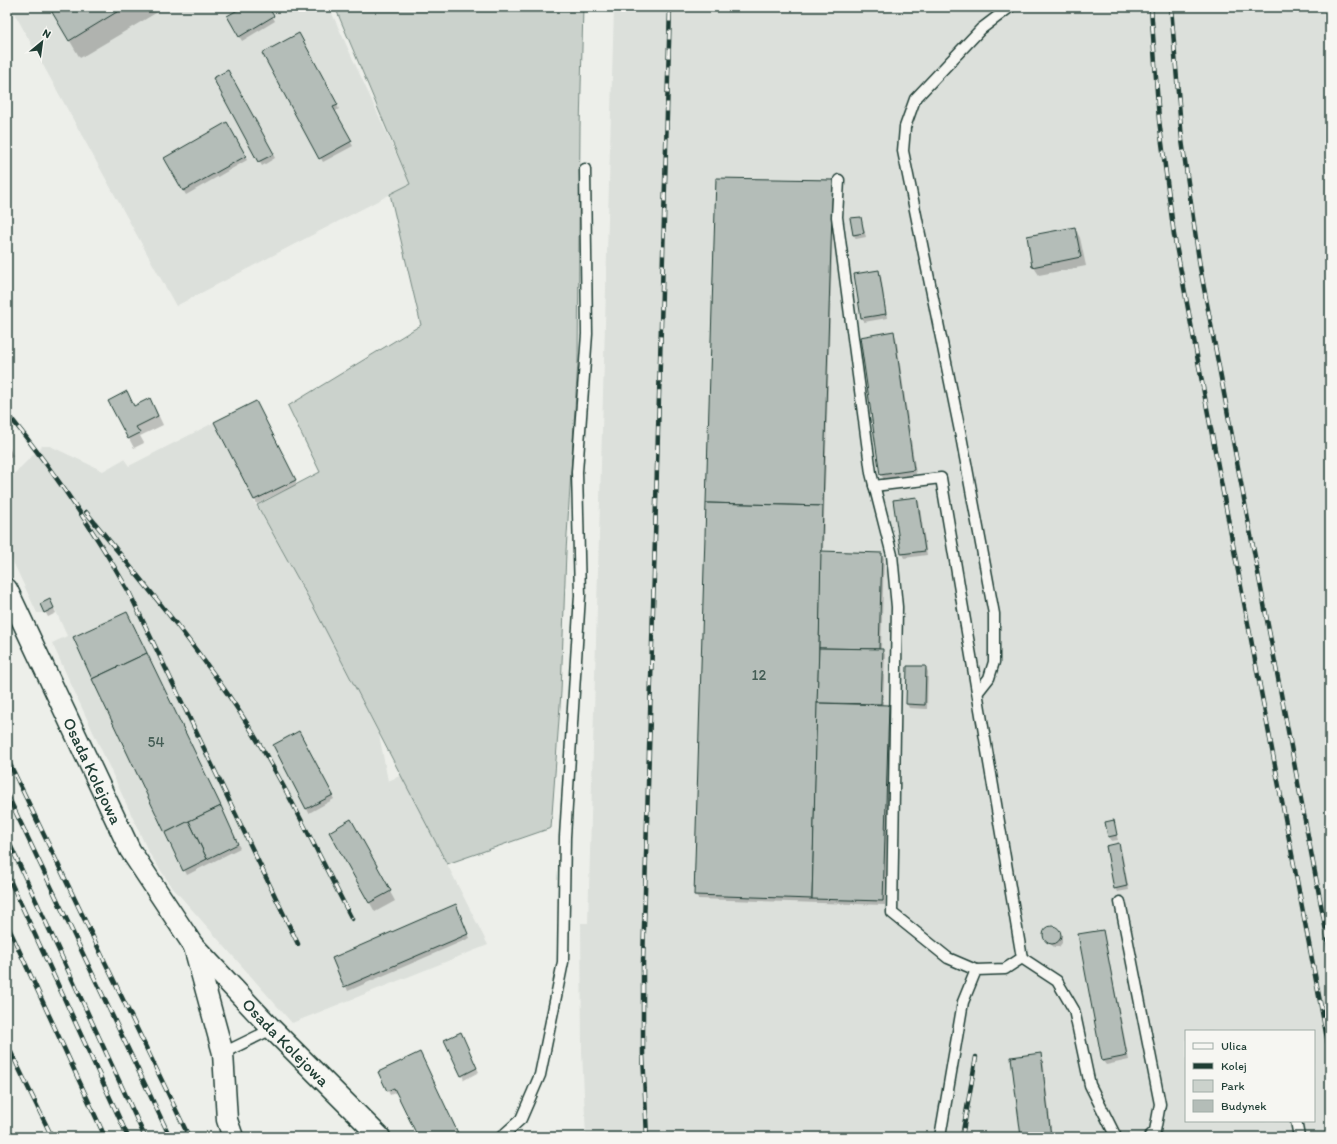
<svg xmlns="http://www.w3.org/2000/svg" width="1337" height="1144" font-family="Itim,sans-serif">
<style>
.built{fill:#dce0db;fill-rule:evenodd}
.green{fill:#cbd2cc;stroke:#758880}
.shadow{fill:#0003}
.building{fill:#b4bdb8;stroke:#1f3d34}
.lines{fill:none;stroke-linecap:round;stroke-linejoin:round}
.lane-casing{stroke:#1f3d34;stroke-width:13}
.street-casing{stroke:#1f3d34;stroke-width:23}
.lane{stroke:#f6f6f2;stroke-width:10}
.street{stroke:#f6f6f2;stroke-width:20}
.rail-casing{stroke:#1f3d34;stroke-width:4.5}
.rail{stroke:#f6f6f2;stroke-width:3;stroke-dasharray:9;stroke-linecap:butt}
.labels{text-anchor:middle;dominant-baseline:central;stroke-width:4;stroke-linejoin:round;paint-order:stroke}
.number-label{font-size:15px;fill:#445d55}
.street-label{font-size:17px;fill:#1f3d34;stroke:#f6f6f2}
</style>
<rect width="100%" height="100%" fill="#edefea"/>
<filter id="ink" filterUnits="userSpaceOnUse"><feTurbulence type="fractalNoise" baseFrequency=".025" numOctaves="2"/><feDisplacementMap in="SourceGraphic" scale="8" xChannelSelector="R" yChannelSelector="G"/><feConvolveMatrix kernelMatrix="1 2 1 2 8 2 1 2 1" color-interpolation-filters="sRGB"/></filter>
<g filter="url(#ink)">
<!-- built -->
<g class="built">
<path d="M11,7H329L410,184L176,306Z"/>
<path d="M614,7H1320L1330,33V1137H586L582,1052L581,923H588ZM1186,1031H1314V1121H1186Z"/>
<path d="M256,401L296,480L254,501L312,604L379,734L388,781L402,775L488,945L292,1023L172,887L149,853L52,643L67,636L55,609L44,613H37L7,549V477L14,474L42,446H50L103,471L124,459L129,466Z"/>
</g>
<!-- green -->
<path class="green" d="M335,7H583L580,127L578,361L566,551L561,692L551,828L447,864L312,604L257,505L320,472L288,406L421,325L390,194L410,184Z"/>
<!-- shadow -->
<g class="shadow">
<path d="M50,7H166L80,58Z"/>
<path d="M245,7H267L275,21L242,41L228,17Z"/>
<path d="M298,34L339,109L334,112L353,146L323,162L263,53Z"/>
<path d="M228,71L275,158L262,166L214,79Z"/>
<path d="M227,124L247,160L186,195L165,158Z"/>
<path d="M717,179L832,181L834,186L823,552L881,554L884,558L881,650L885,654L883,705L888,706L891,710L885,905L698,899L695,895Z"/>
<path d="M861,218L866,237L856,239L854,235Z"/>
<path d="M1075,228L1080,238L1086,266L1039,275L1033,266Z"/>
<path d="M879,271L881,276L887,318L864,322L862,317Z"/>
<path d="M893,333L896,337L916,474L884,479L881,475Z"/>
<path d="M109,401L134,407L155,408L163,425L140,436L144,443L134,448Z"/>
<path d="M258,406L297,484L257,504L216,422Z"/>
<path d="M7,443L13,456L7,459Z"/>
<path d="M917,498L919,502L927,555L904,558L902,554L894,501Z"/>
<path d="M41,604H52L56,613L48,617Z"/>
<path d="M129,617L240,848L187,875L74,638Z"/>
<path d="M908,667H926L928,672L927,709L909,708L907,704Z"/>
<path d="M298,733L334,799L309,813L274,746Z"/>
<path d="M351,821L395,901L375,912L330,832Z"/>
<path d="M1113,822L1118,840L1111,841L1106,823Z"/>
<path d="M1118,844L1121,849L1129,890L1117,892L1115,888Z"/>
<path d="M456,905L470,938L348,991L334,958Z"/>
<path d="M1049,928H1056L1062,936V943L1059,947H1054L1045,939V934Z"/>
<path d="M1102,931L1104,935L1129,1060L1106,1065L1103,1061Z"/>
<path d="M463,1038L479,1072L464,1080L462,1075Z"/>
<path d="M1040,1054L1043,1059L1052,1137H1022Z"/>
<path d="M422,1058L459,1137H419L397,1092L390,1095L388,1091L380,1072Z"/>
</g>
<!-- building -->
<g class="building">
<path d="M49,7H125L69,41Z"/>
<path d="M243,7H268L274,16L239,37L227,16Z"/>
<path d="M299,33L338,105L333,107L352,141L319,159L262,53Z"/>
<path d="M228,70L274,154L258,162L213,78Z"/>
<path d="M227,122L246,156L183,191L164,158Z"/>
<path d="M716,178L833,180L823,506L706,503Z"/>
<path d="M861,217L864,233L853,235L850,218Z"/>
<path d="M1075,227L1081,257L1032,267L1027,236Z"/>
<path d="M879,270L886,314L861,318L854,274Z"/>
<path d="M894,331L914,470L880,475L860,337Z"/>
<path d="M127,391L134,406L150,398L158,416L136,427L140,433L128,439L108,401Z"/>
<path d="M256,401L296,480L254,500L214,422Z"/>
<path d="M917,497L925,551L901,554L893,500Z"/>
<path d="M706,503L823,506L812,899L694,895Z"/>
<path d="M821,551L882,553L879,649L819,648Z"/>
<path d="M50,599L54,608L44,613L40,604Z"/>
<path d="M127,612L147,653L92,679L73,637Z"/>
<path d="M819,648L883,649L881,704L817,703Z"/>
<path d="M147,653L221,806L165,833L92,679Z"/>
<path d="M907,666H926L925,705L906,704Z"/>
<path d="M817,703L889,705L883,901L812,899Z"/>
<path d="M299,731L333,795L306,809L273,745Z"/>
<path d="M221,806L238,844L207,859L189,821Z"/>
<path d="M351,819L391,891L369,903L329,832Z"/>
<path d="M1114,820L1117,835L1108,837L1105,822Z"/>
<path d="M189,821L207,859L183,871L165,833Z"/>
<path d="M1119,843L1127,886L1114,889L1106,846Z"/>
<path d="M456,904L468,934L344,987L332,958Z"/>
<circle cx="1052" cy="935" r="9"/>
<path d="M1103,930L1127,1056L1102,1061L1078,934Z"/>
<path d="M461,1032L477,1068L461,1076L444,1040Z"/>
<path d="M420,1052L458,1133L450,1137H418L394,1088L387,1091L378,1072Z"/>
<path d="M1041,1053L1051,1137H1021L1011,1057Z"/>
</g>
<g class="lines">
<!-- lane casing -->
<g class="lane-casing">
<g id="lane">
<path d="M839,180L837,217L871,473L892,555L897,607L892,913L948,958L976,970"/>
<path d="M874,486L941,478L1022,958L1005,969L976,970L963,1002L940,1137"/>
<path d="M978,692L989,678L994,662V614L961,436L903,151L905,127L915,99L981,29L1010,7"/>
<path d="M1120,902L1160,1104L1155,1131L1149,1137"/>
<path d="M1022,958L1057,981L1074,1010L1090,1085L1116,1137"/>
<path d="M223,1053L272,1029"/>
<path d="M1296,1121L1299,1137"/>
<path d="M501,1137L521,1119L540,1075L563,962L565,837L580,595L577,472L587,334L585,169"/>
</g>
</g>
<!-- street casing -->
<g class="street-casing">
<g id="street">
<path id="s1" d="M7,589L130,850L193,945L272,1029L380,1137"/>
<path d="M194,947L223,1053L227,1120L233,1137"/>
</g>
</g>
<!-- lane -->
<use href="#lane" class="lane"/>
<!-- street -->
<use href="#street" class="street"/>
<!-- rail casing -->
<g class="rail-casing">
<g id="rail">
<path d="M1151,7L1159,120L1174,235L1330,1054"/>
<path d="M1171,7L1182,140L1200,267L1330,952"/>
<path d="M7,413C53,470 93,529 129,592L298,944"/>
<path d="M86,512C139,578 195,643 241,714C283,779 316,850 352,919"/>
<path d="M7,758L189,1137"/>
<path d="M7,794L170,1137"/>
<path d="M7,838L145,1137"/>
<path d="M7,874L128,1137"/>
<path d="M7,924L105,1137"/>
<path d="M7,1044L52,1137"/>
<path d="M647,1137L643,1054V963L670,7"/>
<path d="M962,1137L976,1057"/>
</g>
</g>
<!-- rail -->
<use href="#rail" class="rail"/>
</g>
</g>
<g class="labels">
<!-- number labels -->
<g class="number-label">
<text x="759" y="675">12</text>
<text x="156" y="742">54</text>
</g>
<!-- street labels -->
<g class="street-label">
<text stroke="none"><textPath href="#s1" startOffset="201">Osada Kolejowa</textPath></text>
<text stroke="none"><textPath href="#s1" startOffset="537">Osada Kolejowa</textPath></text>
</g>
</g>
<!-- margin -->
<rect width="1337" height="1144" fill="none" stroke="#f6f6f2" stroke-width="24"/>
<rect x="12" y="12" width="1313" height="1120" fill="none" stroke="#1f3d34" stroke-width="1.5" filter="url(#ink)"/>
<!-- legend -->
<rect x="1185" y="1030" width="130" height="92" fill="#f6f6f2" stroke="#a0aca6"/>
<rect x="1193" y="1043" width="20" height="6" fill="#f6f6f2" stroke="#a0aca6"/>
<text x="1221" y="1050" font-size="12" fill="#1f3d34">Ulica</text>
<rect x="1193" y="1063" width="20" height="6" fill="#1f3d34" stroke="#a0aca6"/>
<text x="1221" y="1070" font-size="12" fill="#1f3d34">Kolej</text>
<rect x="1193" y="1080" width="20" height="12" fill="#cbd2cc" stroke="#a0aca6"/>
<text x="1221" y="1090" font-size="12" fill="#1f3d34">Park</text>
<rect x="1193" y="1100" width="20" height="12" fill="#b4bdb8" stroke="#a0aca6"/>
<text x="1221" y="1110" font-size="12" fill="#1f3d34">Budynek</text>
<!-- north arrow -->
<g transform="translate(42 42) rotate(29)" stroke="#f6f6f2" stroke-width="3" paint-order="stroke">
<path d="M0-3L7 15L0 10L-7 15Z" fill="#1f3d34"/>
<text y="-6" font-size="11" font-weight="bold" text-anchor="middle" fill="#1f3d34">N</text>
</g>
</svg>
